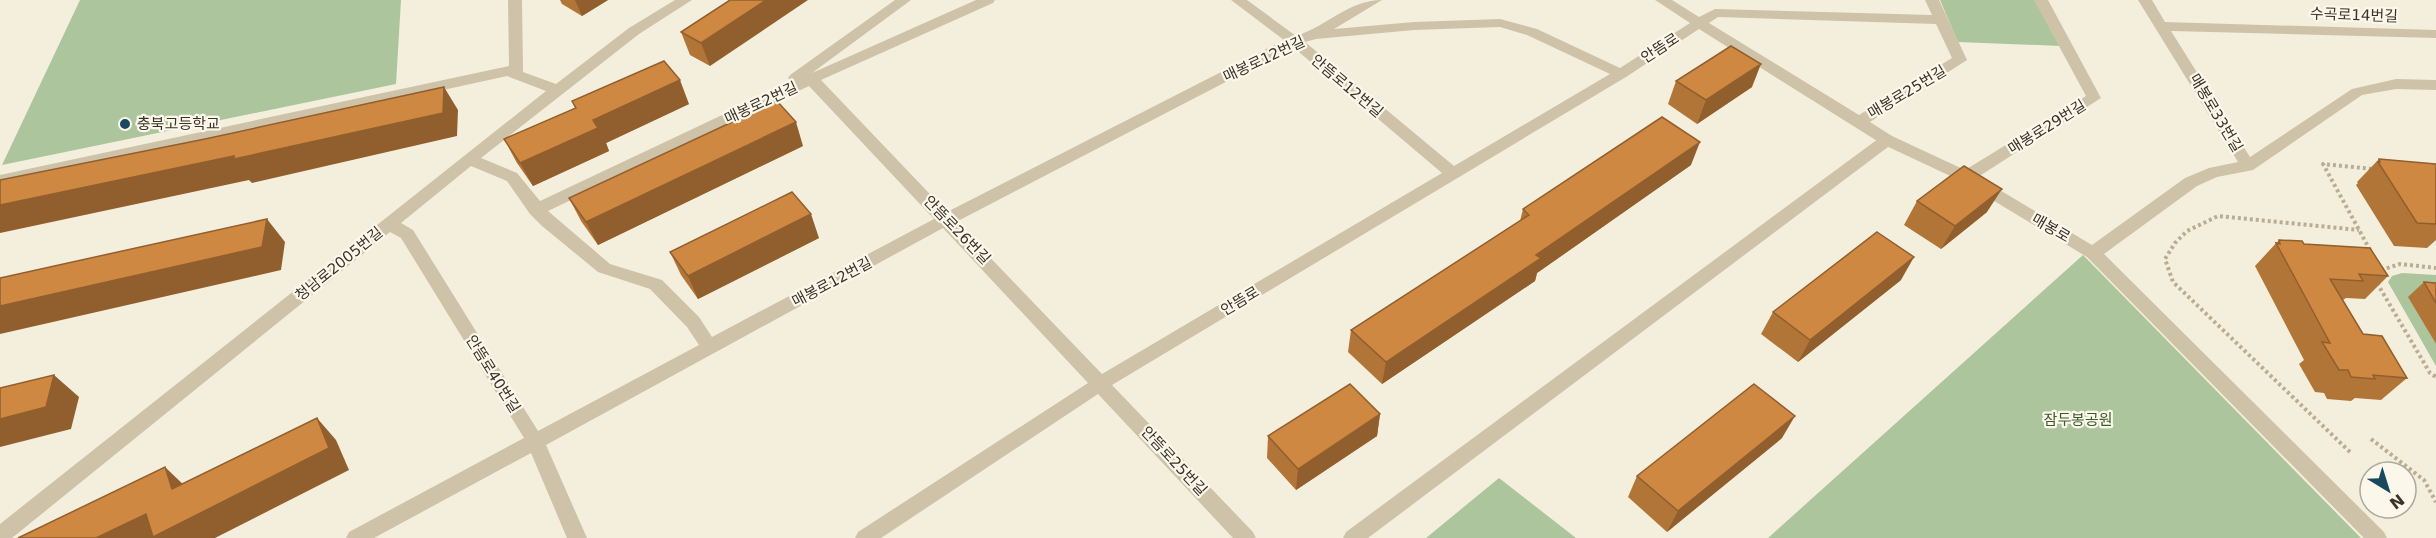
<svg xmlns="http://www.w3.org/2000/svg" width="2436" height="538" font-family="'DejaVu Sans','Noto Sans KR',sans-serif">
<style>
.green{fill:#adc59c}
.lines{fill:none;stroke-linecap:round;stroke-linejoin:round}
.path{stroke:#baad92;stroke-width:4;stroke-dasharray:3 3;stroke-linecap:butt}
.minor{fill:#cec3a8;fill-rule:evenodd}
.tertiary{fill:#cec3a8;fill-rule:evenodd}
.wall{fill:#b27538}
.shaded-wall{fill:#915f2e}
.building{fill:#cf8841;stroke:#915f2e;stroke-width:1.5}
.poi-dot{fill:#1a495f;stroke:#fbf8eb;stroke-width:2}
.labels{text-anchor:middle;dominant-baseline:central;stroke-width:4.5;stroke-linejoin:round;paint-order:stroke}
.street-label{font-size:15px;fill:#3a3329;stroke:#fbf8eb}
.poi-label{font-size:15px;fill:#3a3329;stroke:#fbf8eb;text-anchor:start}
.park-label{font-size:15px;fill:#3d5b2a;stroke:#fbf8eb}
</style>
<rect width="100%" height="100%" fill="#f4efdd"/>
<!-- green -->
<g class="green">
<path d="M80,0H401L396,84L2,165Z"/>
<path d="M1940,0H2037L2061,46L1958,42Z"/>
<path d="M2083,255L2361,538H1768Z"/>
<path d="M2402,273L2436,275V294L2409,297L2436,344V366L2388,282L2392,276Z"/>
<path d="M1499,478L1576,538H1426Z"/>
</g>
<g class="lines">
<!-- path -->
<g class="path">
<path d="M2370,250L2323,164L2373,169"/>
<path d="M2381,270L2400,264L2436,268"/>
<path d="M2377,283L2430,373L2436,377"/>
<path d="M2371,439L2424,480L2436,502"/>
<path d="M2350,452L2173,282L2165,259L2175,243L2187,231L2218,216L2359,230"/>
</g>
<!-- minor -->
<path class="minor" d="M508,0H522L523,72L556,84L629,28L675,0H692L639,34L481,158L517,173L540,201L792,82L788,78L790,75L895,0H911L812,73L976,0H995L993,3L821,80L947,212L1284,40L1231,0H1247L1296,36C1327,26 1349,0 1382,0L1334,29L1414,22L1500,19L1537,29L1620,68L1690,23L1655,0H1672L1699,17L1715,9L1932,15L1925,0H1939L1967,60L1870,122L1892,136L1965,170L2086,96L2034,0H2048L2101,98L1978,177L2092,245L2185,178L2209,168L2238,162L2138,0H2152L2165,22L2436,30V38L2171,31L2250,157L2352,89L2396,79L2436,80V90L2396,89L2362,95L2253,170L2217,177L2197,186L2104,254L2384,532L2387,538H2364L2087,257L1961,181L1882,144L1699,29L1626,77L1112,385L1253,532L1256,538H1233L1098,394L881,538H855L858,532L1088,383L943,228L546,445L587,538H567L531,453L374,538H346L349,532L524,438L401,238L390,232L12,538H0V524L546,91L507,76L0,187V175L509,66ZM1718,17L1936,24L1952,58L1859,115L1709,23ZM1500,27L1527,35L1610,74L1454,166L1305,42L1316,39L1414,30ZM1293,47L1442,173L1102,374L956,222ZM809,86L934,219L712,337L699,317L662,280L610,264L548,211ZM471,166L507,181L530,214L542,226L598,272L650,289L687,327L699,345L538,431L413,230L401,223Z"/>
<!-- tertiary -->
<path class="tertiary" d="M1887,135L1892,136L1895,140L1892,144L1368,538H1343L1346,532L1882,136Z"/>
</g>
<!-- wall -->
<g class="wall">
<path d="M560,0H608L582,16L562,4Z"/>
<path d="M730,0L710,66L690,55L681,32Z"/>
<path d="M1676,81L1752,87L1697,124L1668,104Z"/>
<path d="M572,101L689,104L606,143L609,151L533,186L517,163L504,139L575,108Z"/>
<path d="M803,146L598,245L581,221L569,198Z"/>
<path d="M2379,159L2436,164V240L2427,248L2394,246L2356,185L2358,183L2357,182Z"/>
<path d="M1691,165L1537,273L1535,281L1382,384L1348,352L1351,330L1520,221L1523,209Z"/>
<path d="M1917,201L1987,212L1941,249L1904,225Z"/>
<path d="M819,238L698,299L681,275L670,252Z"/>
<path d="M2279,240L2304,244L2388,276L2365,299L2346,298L2343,300L2363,334L2407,378L2381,400L2355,398L2351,401L2327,399L2324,393L2315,392L2299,364L2304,360L2255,266Z"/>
<path d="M1901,280L1798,362L1761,334L1773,312Z"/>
<path d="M2424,282L2436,283V344L2408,297Z"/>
<path d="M1380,414L1377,436L1296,490L1267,458L1268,436Z"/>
<path d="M1782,438L1667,532L1628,497L1637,476Z"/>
</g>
<!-- shaded-wall -->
<g class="shaded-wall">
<path d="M575,0H608L582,16Z"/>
<path d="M766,0H808L710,66L701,43Z"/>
<path d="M1761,64L1752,87L1697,124L1706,100Z"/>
<path d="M680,80L689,104L606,143L609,151L533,186L520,163L593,120Z"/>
<path d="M444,87L458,110L457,136L252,183L249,180L0,233V205Z"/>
<path d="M796,122L803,146L598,245L586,222Z"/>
<path d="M1700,142L1691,165L1537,273L1535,281L1382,384L1386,362L1536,255Z"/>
<path d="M2002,189L1987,212L1941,249L1955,226Z"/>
<path d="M811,214L819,238L698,299L688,276Z"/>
<path d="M267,219L285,242L281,270L0,334V306Z"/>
<path d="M1914,257L1901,280L1798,362L1810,340Z"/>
<path d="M54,375L79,397L71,429L0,447V419Z"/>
<path d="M1380,414L1377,436L1296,490L1298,469Z"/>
<path d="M1795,416L1782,438L1667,532L1678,511Z"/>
<path d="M317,418L336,440L349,470L215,538H96Z"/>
<path d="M165,467L188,489H172Z"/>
</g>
<!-- building -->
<g class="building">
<path d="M730,0H766L701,43L681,32Z"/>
<path d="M1731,46L1761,64L1706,100L1676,81Z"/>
<path d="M664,61L680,80L593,120L598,128L520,163L504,139L576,108L572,101Z"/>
<path d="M444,87L443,113L234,159V156L0,205V180L205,139Z"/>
<path d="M777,101L796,122L586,222L569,198Z"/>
<path d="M1662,117L1700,142L1536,255L1541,258L1386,362L1351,330L1529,215L1523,209Z"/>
<path d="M2379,159L2436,164V224L2417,223L2378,162H2380Z"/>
<path d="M1964,166L2002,189L1955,226L1917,201Z"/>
<path d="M792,192L811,214L688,276L670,252Z"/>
<path d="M267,219L262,247L0,306V278Z"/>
<path d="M1877,232L1914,257L1810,340L1773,312Z"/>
<path d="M2279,240L2302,241L2304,244L2370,248L2388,276L2359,274L2363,281L2330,279L2363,334L2382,336L2407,378L2373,375L2375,379L2351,377L2348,370H2339L2322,342L2330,343L2276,243L2280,244Z"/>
<path d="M2424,282L2436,283V303Z"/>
<path d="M54,375L46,407L0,419V388Z"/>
<path d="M1350,384L1380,414L1298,469L1268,436Z"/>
<path d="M1754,384L1795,416L1678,511L1637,476Z"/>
<path d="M317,418L329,448L153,537L146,514L96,538H18L165,467L172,489Z"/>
</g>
<!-- markers -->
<circle class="poi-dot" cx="125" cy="124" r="6"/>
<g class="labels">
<!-- street labels -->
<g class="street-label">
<text transform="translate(2354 15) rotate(2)">수곡로14번길</text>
<text transform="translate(1660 48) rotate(-33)">안뜸로</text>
<text transform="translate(1264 59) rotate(-25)">매봉로12번길</text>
<text transform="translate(1347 86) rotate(40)">안뜸로12번길</text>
<text transform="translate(1907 92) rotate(-31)">매봉로25번길</text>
<text transform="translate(761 103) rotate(-25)">매봉로2번길</text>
<text transform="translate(2216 113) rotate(59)">매봉로33번길</text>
<text transform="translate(2047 127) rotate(-32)">매봉로29번길</text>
<text transform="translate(2051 228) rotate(30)">매봉로</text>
<text transform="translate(957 230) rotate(46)">안뜸로26번길</text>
<text transform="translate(339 264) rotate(-39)">청남로2005번길</text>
<text transform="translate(832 282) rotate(-28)">매봉로12번길</text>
<text transform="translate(1240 301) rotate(-31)">안뜸로</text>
<text transform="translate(493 374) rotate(58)">안뜸로40번길</text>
<text transform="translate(1174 461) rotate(47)">안뜸로25번길</text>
</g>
<!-- poi labels -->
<g class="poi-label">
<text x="137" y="124">충북고등학교</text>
</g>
<!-- park labels -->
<g class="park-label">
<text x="2078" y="420">잠두봉공원</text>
</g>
</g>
<!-- north arrow -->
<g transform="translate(2388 490) rotate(142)"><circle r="28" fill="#fbf8eb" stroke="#aea99d" stroke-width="1.5"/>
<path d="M0-4.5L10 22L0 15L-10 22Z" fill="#1a495f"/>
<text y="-9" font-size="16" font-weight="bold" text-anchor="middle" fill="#3a3329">N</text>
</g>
</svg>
